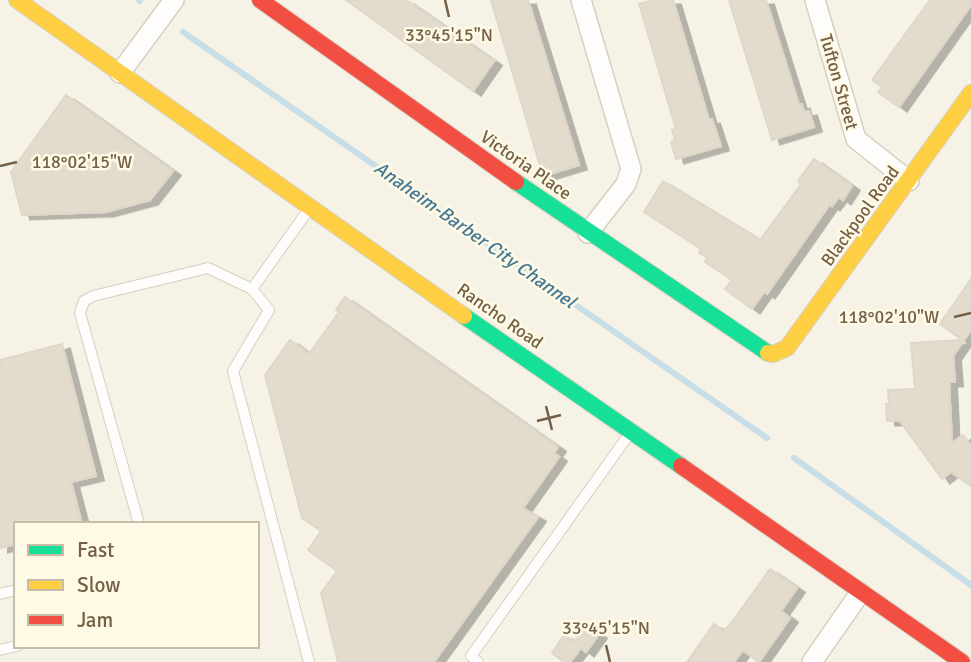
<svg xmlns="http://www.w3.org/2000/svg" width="971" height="662" font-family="Signika,sans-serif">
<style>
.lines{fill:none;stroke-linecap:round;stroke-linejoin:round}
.stream{stroke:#c7dee7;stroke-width:6}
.building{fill:#e3dccd;stroke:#dfd7c8;stroke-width:2;filter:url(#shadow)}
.lane-casing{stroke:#d5cfc1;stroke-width:12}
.street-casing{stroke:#d5cfc1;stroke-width:22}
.fast-casing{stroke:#d7d0c2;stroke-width:18}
.slow-casing{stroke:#d7d0c2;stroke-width:18}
.jam-casing{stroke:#d7d0c2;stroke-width:18}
.lane{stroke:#fefdfb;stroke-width:10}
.street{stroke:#fefdfb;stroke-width:19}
.fast{stroke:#16e098;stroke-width:16}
.slow{stroke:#ffcf43;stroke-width:16}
.jam{stroke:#f24e42;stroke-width:16}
.ticks{fill:none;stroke:#746046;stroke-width:2.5}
.labels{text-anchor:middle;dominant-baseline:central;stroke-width:5;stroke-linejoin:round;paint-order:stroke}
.street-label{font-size:18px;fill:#746046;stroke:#fffae6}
.water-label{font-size:19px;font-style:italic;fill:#447997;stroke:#fffae6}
.ticks-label{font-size:18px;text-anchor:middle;fill:#746046;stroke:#fffae6;stroke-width:5;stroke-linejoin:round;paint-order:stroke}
</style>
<defs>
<filter id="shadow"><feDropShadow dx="8" dy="4.5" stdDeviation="0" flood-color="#0004"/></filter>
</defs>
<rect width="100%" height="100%" fill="#f6f3e6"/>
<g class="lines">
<!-- stream -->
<g class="stream">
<path d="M139,0L140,1"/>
<path d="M183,32L767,438"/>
<path d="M794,458L971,585"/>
</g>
</g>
<!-- building -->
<g class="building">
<path d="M346,0H406L494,61L473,91Z"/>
<path d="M491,0H528L579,165L543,176Z"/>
<path d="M653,0H673L709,120L712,119L721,146L676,159L671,142L675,141L672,130L676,129L639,4Z"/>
<path d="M729,0H766L799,105L802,104L804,112L809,111L814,127L772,140Z"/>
<path d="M930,0H971V5L899,107L878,92L882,87L872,80Z"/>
<path d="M66,95L173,171L150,200L106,212L22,215L11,172Z"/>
<path d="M814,159L852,186L843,200L839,197L832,206L830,204L767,294L764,292L752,309L725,289L732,280L705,262L707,258L699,253L701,249L644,212L663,181L760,240L801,184L798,181Z"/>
<path d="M971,279V330L953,356L955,382H949L952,443L963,435L971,445V486L951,472L942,479L900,421H887L886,404H889L888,390L915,389L911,343L962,340L940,324Z"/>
<path d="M345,297L558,447L554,453L559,457L523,508L538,517L434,662H338L321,593L337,571L308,550L321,531L302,518L265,375L290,340L309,354L339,312L336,310Z"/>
<path d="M62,344L96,476L71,482L82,524H16V544L0,548V360Z"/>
<path d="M770,569L797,588L781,611L790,618L759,662L743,650L734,662H687L714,624L724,631L732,622Z"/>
<path d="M587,625L599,634L586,652L581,648L570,662H564L552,653L564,635L574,642Z"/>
</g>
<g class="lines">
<!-- lane casing -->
<g class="lane-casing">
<g id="lane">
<path d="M309,209L252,289L269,310L233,371L309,662"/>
<path d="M139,524L80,313L84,301L93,296L208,268L252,289"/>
<path d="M0,594L16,590"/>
<path d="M0,650L17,646"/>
<path d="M478,662L471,656L630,433"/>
</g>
</g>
<!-- street casing -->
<g class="street-casing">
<g id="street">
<path d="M581,0L631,169L626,184L588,233"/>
<path d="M815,0L856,139L909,181"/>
<path d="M120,73L174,0"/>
<path d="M812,662L860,593"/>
</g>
</g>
<!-- fast casing -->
<g class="fast-casing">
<g id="fast">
<path d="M516,182L768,353"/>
<path d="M464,316L681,466"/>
</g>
</g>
<!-- slow casing -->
<g class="slow-casing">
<g id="slow">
<path d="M17,0L464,316"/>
<path d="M768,353L773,354L787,348L971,93"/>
</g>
</g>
<!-- jam casing -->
<g class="jam-casing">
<g id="jam">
<path d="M260,0L516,182"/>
<path d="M681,466L962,662"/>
</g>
</g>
<!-- lane -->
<use href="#lane" class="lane"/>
<!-- street -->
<use href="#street" class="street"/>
<!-- fast -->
<use href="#fast" class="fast"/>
<!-- slow -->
<use href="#slow" class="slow"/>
<!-- jam -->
<use href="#jam" class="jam"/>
</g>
<!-- ticks -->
<path class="ticks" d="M445,0L449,17M0,166L17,162M954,317L971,313M546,406L552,430M537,421L561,415M606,645L610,662"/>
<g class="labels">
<!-- street labels -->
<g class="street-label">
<text transform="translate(839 82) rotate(74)">Tufton Street</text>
<text transform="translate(526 165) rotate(35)">Victoria Place</text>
<text transform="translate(860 216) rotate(-54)">Blackpool Road</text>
<text transform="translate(500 316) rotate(35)">Rancho Road</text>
</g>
<!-- water labels -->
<g class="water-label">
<text transform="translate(475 235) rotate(35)">Anaheim-Barber City Channel</text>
</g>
</g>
<g class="ticks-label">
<text x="449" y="41">33°45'15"N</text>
<text x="82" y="168">118°02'15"W</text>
<text x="889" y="323">118°02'10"W</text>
<text x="606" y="634">33°45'15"N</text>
</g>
<!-- legend -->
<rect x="14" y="522" width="245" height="126" fill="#fffae6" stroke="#c7bca6" stroke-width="2"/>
<rect x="28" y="545" width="35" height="10" fill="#16e098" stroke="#c7bca6" stroke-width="2"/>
<text x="77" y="557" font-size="21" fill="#746046">Fast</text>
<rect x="28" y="580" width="35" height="10" fill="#ffcf43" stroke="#c7bca6" stroke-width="2"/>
<text x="77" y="592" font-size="21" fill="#746046">Slow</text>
<rect x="28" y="615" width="35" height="10" fill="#f24e42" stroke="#c7bca6" stroke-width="2"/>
<text x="77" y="627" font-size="21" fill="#746046">Jam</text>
</svg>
